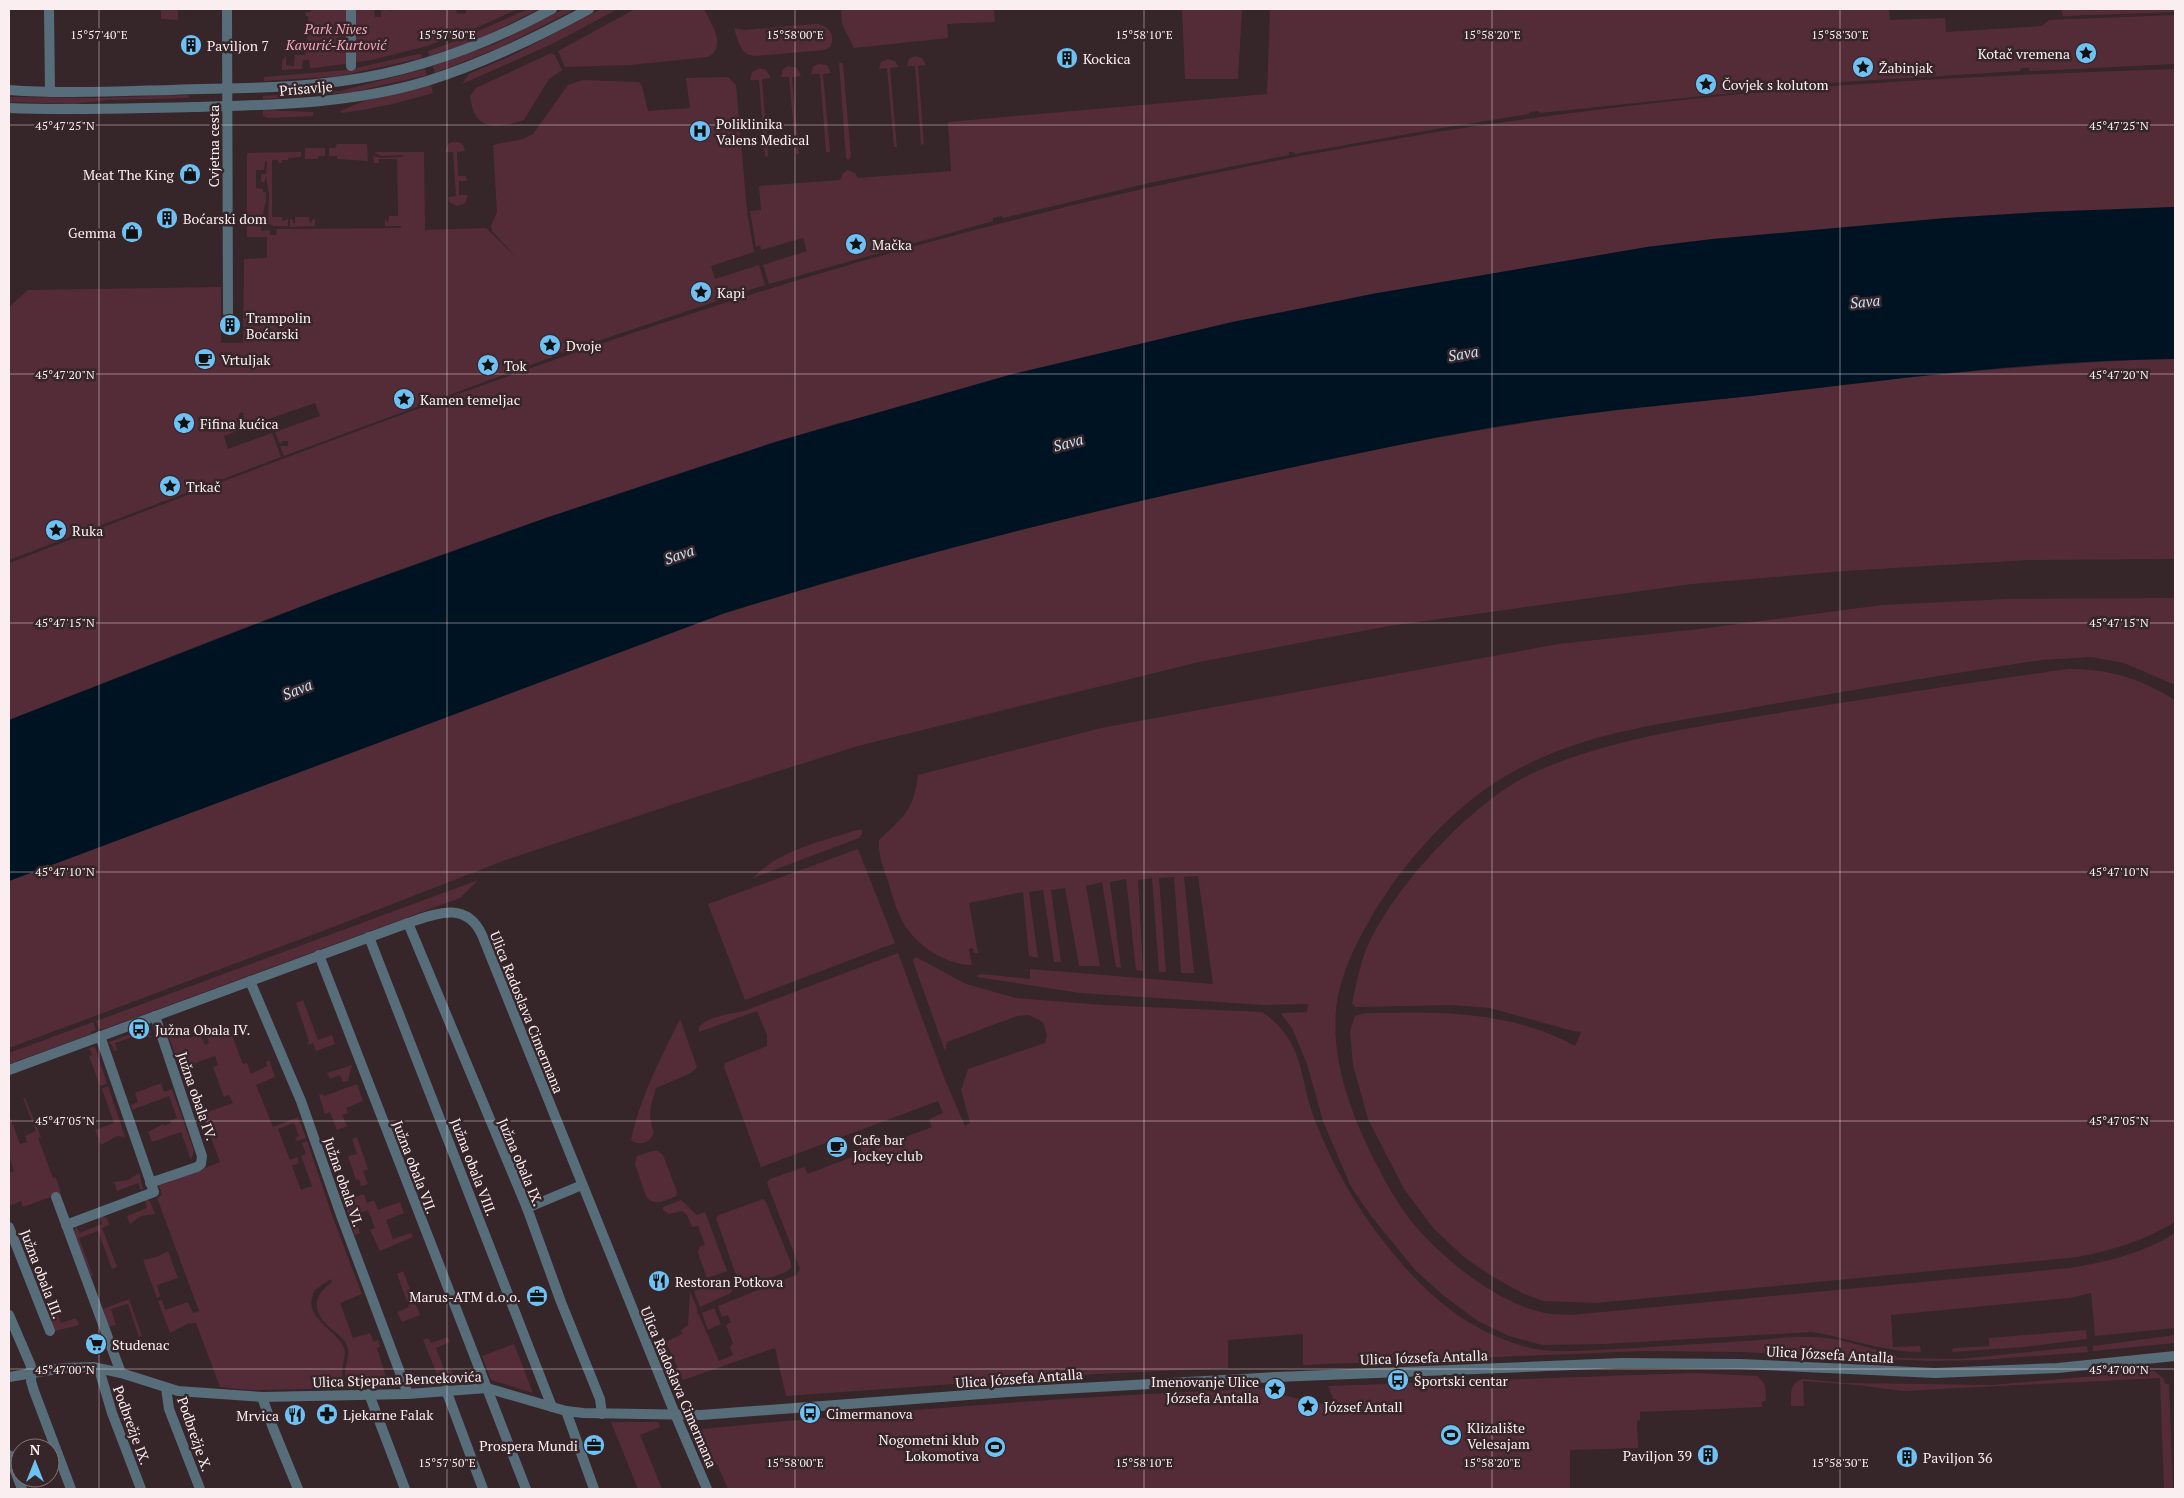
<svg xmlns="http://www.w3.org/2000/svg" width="2184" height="1498" font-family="'PT Serif',serif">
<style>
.green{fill:#542c38}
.water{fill:#001322}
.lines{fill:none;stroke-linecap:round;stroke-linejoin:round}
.minor{stroke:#576d7a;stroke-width:10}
.ticks{fill:none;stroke:#fbeef1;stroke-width:1;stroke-opacity:0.45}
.labels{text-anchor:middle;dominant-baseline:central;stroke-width:5;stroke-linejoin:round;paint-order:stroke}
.park-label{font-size:14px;font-style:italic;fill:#f6a2b9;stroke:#362529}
.poi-label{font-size:14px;fill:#fbeef1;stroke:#362529;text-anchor:start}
.street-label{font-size:14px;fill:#fbeef1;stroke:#362529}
.water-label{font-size:15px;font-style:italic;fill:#c3e1f5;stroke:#362529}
.ticks-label{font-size:12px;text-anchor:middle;fill:#fbeef1;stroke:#362529;stroke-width:5;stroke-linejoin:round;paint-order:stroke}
</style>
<rect width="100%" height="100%" fill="#362529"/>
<!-- green -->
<g class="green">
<path d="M161,9H178V20L161,19Z"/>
<path d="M311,9H374L375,17H381V9H389L391,13V9H456L457,14L466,13V9H518L476,28L427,46L372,60L315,68H310L309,60H303L302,69L282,70V61L286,55V65L294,66L295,55H305L306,42L307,41L306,26L309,25L308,16H306V12H311Z"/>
<path d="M528,9H539L475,41L429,56L428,51L458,40Z"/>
<path d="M564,9H573L570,12L501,47L435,73L433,66L495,44Z"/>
<path d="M601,9H618L552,44L462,84L469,74L515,54Z"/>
<path d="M635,9H704C711,23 728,47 708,57L630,65L565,67L558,51Z"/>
<path d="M847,9H994L995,22L947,24L948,38L854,48L842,24L841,11Z"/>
<path d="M1182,9H1242L1238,79H1185Z"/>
<path d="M1270,9H1889L1890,20L1945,18L1946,32L2042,26L2049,20L2175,15V64L2030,71L2029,68H2021L2020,71L1826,83L1824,81L1820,82L1819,84L1540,113L1538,111L1530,112L1529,114L1436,129L1295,154L1293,152H1289V155L1149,183L1003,218L1001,216L993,218V221L769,284L763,265L807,251L803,238L761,250L760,245L756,247L750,211L761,210L759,186L840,180L843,173L848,170L855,173L858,178L951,171L948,122L1267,94Z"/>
<path d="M2061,9H2175V12L2063,16Z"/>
<path d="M814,24C827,24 837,34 830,47L824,50L756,56C740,56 738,40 734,28L744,30Z"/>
<path d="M551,53L555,55L562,70L549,79L524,120C495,129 474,131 470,96L476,88Z"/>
<path d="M418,54H421L422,58L340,76L264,81V77L347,70Z"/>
<path d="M915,56L922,58L926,65L918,66L924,144L921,145L915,66H907L909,59Z"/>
<path d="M888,59L895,61L898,67L890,68L897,147H894L887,68L879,69L881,62Z"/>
<path d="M839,63H842L843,65L851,157L848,160L846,158Z"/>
<path d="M818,64L827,65L831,73L823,74L830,152H826L820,74H811L813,67Z"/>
<path d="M788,66L797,68L801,76L792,77L799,154H796L789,77H781L783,69Z"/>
<path d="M760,68L766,70L771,78L762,79L768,156L765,157L759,80H750L752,72Z"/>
<path d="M425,69L427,75L353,92L263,99V96L340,91Z"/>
<path d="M2175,69V207L2041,212L1946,218L1713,239L1647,247L1372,294L838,423C667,475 498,533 331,595C223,635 116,678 9,720V563C327,442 646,316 975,230C1181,176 1392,134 1604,109C1793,85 1985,75 2175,69Z"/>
<path d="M728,77L736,85L747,211L754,252L711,266L715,279L759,265L765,285L562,353L560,351L553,354L552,357L284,456L280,446H288V441H283L280,444L275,432L320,416L315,403L248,426L245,425L243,412L239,414L240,426L237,431L224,436L228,449L272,433L281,457L9,560V307L28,290L221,287V343H243L244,259L267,258V237H247V153L301,152V157L288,158V160H282V163H279L278,160H272V217H282V221L288,219V226H273L268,223L269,194L266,176L264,183L261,181V174H266L267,161L265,162L264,170H256V188L263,189V192H266C267,203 263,208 263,218L261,219V231L270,230V235H276L277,229L401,228V226H385V219L388,223L389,216H398L397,159H379V163H374L373,156L381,158L403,157V155L381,156L374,152H424L425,230L486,228L519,260L492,231L491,226L497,212L493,145L523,139L533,134L568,85L583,80L639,82L642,86L648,111L690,108L686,78Z"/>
<path d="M431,85L433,93C403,102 373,109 342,113L340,111L364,101Z"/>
<path d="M188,95L189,98L107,100L74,104L9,102V97L99,98Z"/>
<path d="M263,110L313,112V116L268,118L263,116Z"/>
<path d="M453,142C460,141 464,144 465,151L457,152L458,176H466L467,181H459V195H468L465,203L457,206L449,202L448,197L456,196L453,152H445L448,144Z"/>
<path d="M337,144H367L368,161L337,159V156H329V148H335Z"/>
<path d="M305,148H325V156H318V159H305Z"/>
<path d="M295,217H309L310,223H311L312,220L315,219V226L290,227V219L293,220V223H295Z"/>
<path d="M2152,359H2175V559L2028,560L1844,571L1692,584L1389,626L1199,662L858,746L674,804L503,861L328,929L9,1048V881L725,613C999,529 1280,460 1563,417C1631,406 1699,402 1767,394C1806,390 1844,384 1883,380C1972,370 2063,364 2152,359Z"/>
<path d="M2175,598V685L2124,663L2091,657L2041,660C1941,675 1840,692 1740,710C1666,723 1588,732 1520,768C1460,799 1411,853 1376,909C1358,939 1340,973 1336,1009C1331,1064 1353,1119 1378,1167C1387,1185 1398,1204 1411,1221C1440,1257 1498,1304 1545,1313C1553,1315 1562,1314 1571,1315L2070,1268C2107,1262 2144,1253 2175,1233V1328L2095,1336L2091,1293L2069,1298L1891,1315L1893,1347L1920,1346L1921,1352C1884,1352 1849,1338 1812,1332L1604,1344L1542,1345L1509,1336L1478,1321L1444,1296L1415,1270L1372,1217L1351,1187L1323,1121L1307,1064L1292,1028L1282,1015V1013L1307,1012L1308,1004L1264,1005L1080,993L977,977V975L981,974L1030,979V969L1213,984L1198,876L1184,877L1194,973H1181L1174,877L1159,878L1166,972H1159L1152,878L1138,880L1143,971L1136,970L1126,879L1110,882L1121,968L1116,967L1102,882L1086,886L1100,966H1079L1065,888L1051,890L1061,962H1054L1043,890L1029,892L1038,958L1029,956L1023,892L969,903L978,953H974L973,948L969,949L972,965C945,965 912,943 901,918C895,907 892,894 888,881C883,867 878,855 879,840C904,816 913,812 918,775L1101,728L1558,644L1699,629L1882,605L2007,599Z"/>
<path d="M2068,669C2110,669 2139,678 2175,700V1222C2144,1241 2113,1250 2078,1257L1596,1303L1543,1301L1522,1293L1490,1275L1464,1257L1434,1229L1404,1189L1368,1119L1353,1065L1350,1031L1355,1016L1366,1013C1439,1012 1509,1010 1575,1046L1581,1032L1573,1031L1490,1008L1452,1005L1356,1007L1352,1004C1355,988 1359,970 1364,955C1387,893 1473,800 1533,773C1608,739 1692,728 1772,714C1871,698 1969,683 2068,669Z"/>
<path d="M857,830H862V834L859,838L753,878C779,850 822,841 857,830Z"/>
<path d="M858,849L895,943L745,1000L708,904Z"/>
<path d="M478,880L460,898L104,1029H99L96,1021Z"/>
<path d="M898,953L945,1080L965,1126L970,1123L961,1090L968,1069L1045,1043L1047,1035L1043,1022L1029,1015L1017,1016L947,1042L945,1051L913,961V959L916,957L966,984L1016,998L1102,1005L1262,1012C1307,1043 1298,1079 1316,1123C1334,1167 1352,1199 1380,1237C1419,1287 1458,1326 1520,1345C1551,1355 1586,1350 1618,1349C1660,1346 1703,1344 1745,1341C1767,1340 1789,1336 1811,1337C1839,1337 1868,1348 1895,1355L1897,1358L1959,1359L2087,1346L2088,1352L1982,1360L1928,1361L1739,1352L1643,1351L1303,1365V1334L1228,1340V1368L1097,1374L786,1396L775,1348L683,1380L666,1342L682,1334L681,1330L688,1325L690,1292L697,1308V1314L699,1315L719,1361L733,1355L730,1347L733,1343L726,1325L731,1322L728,1315L722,1317L718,1306L796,1275L800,1269L767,1183L770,1179L804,1167L808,1174L862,1153L861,1146L867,1143L871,1150L932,1127L929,1119L943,1113L938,1101L761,1167L724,1067L725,1063L767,1046V1035L757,1011L699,1032V1027C709,1016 729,1014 744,1011Z"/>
<path d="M303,1000L318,1040L332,1035L335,1044L316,1051L313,1043L307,1045L309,1041L296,1003Z"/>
<path d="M680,1019L697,1067L691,1073L656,1088C651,1105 647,1114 654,1132C651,1142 640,1147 631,1140C640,1098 661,1057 680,1019Z"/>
<path d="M93,1022L96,1030L91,1032V1034L9,1064V1053Z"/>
<path d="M149,1027L151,1032L149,1033V1036L153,1037L149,1038L147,1032L115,1043L117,1050L113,1051L114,1048L109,1042Z"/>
<path d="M187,1029L190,1038L200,1034L205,1045L209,1043L207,1038L230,1030L243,1064L247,1063L251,1074L267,1066L266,1062L269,1060L275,1077L256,1085L273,1127L298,1117L306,1138L297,1141L295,1138L299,1136L294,1123L278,1129L290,1160L297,1157L299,1163L292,1166L301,1190L312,1186L301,1156L306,1154L302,1143L307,1141L333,1218L362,1294L340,1303L353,1338L370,1333L374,1342L378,1340L380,1347L377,1348L389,1387L359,1388L345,1376C344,1366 351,1356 347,1346C344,1337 334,1332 328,1326C311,1309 314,1295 332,1282L331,1279L315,1290C300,1317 335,1328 344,1347C348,1366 333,1371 351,1388L249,1390L220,1387L196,1323L187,1324L170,1333L158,1301L162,1300L165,1310L188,1302L193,1313L199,1311L157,1198L162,1195L159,1186L220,1162L202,1114L233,1103L229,1095L224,1097L213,1067L218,1065L215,1056L181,1068L168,1036Z"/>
<path d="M93,1047H95L107,1084L100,1086L89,1056L92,1055L90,1050H86Z"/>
<path d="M352,1065L348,1081L343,1082L340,1075L330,1079L327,1073Z"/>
<path d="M161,1083L164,1092L172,1089L194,1151L191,1160L181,1132L152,1142L148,1132L163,1124L164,1126L171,1123L170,1121L177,1118L169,1096L132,1110L131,1105L138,1102L135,1093Z"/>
<path d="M357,1084L363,1101L346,1108L348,1113L342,1115L347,1126L337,1130L330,1112L325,1114L319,1095L323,1094L324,1096Z"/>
<path d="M108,1086L125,1137L117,1136L101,1145L95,1130L114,1123L102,1089Z"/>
<path d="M23,1098H25L41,1137L38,1138L53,1178H56L61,1193L23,1207L21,1201L9,1206V1173L14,1171L9,1156V1114L20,1144L27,1142L25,1136L36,1131Z"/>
<path d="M357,1137L368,1169L363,1171L368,1184L361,1186L359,1179L356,1180L348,1156L357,1154L352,1139Z"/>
<path d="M653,1151H658L663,1155L677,1192L676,1196C666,1200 654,1208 646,1196L635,1164L637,1156Z"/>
<path d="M139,1173L143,1189L141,1190L138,1183L117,1191L114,1182L128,1180Z"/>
<path d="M364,1194L367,1203L374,1200L378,1210L400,1202L404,1213L386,1220L393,1239L411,1233L413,1237L380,1251L370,1230L375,1228L368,1210L354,1215L360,1233L355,1235L344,1201Z"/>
<path d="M763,1199L766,1202L791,1263V1268L786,1272L745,1288L738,1281L716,1218L719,1215Z"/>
<path d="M147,1200L150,1201L155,1214L141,1216L130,1224L127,1216L147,1208L145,1201Z"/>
<path d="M681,1200L697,1215L705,1212L727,1271L707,1278L698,1253L699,1247L705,1245L698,1226L692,1227L687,1215L682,1211L669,1214L663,1210V1207Z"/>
<path d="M102,1216L107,1218L109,1225L102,1228L117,1267L112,1269L98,1231L79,1238L93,1276H91L74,1232L76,1226L80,1233L102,1224L99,1217Z"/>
<path d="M168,1251L178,1278L157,1285L160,1296L157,1298L143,1260L157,1257Z"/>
<path d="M403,1271L420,1315L402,1322L397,1312L409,1307L397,1274Z"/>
<path d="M729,1278L733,1287L731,1293L700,1307L694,1291Z"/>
<path d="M52,1299L61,1323L76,1318L79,1325L55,1331L43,1302Z"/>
<path d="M129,1299L142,1336L139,1337L128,1304L111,1309L116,1325L109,1327L103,1309Z"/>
<path d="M714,1308L721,1324L708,1330L702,1313Z"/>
<path d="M2086,1330L2087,1339L2023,1347L1952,1352L1953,1348L1989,1346V1338Z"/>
<path d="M2175,1335V1343L2093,1351V1346Z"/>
<path d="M448,1337L450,1342L436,1348L445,1372L451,1370L456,1382L446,1383L441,1371L437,1374L423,1340L428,1338L431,1343Z"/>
<path d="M514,1344L533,1393L491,1380L482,1356Z"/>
<path d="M2154,1371L2164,1379L2165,1384H2169L2173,1489H2164L2160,1378L1903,1391L1857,1385L1803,1381L1804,1406H1791C1791,1393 1789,1383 1803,1379L1846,1383L1992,1385Z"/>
<path d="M1691,1373L1758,1376L1765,1385L1766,1400L1762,1402V1407L1640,1412V1420L1637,1421L1638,1448L1570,1450V1489H728L717,1464L704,1462L697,1436L703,1429C892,1410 1081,1396 1271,1388L1275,1393L1304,1400L1305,1408L1308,1410L1311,1408L1314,1402L1333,1406V1398L1328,1386Z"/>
<path d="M611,1422H658L660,1427L640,1435L662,1489H638Z"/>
</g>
<!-- water -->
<path class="water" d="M2175,207V359C2044,360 1913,377 1783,392C1712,401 1641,406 1569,416C1474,428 1379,449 1285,469C1096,509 909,556 725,613L9,881V720L331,595L543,519L775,442L1009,375L1232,322L1372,294L1647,247L1713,239L1946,218L2041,212Z"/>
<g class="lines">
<!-- minor -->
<g class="minor">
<path d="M49,9L50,92"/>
<path d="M227,9L228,313"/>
<path d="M351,9V66"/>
<path d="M9,90C63,94 117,91 172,90C228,88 286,89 342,81C416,71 486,45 552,9"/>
<path d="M9,108C71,111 132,108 194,107C272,105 351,104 427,81C484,63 536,38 589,9"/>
<path d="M408,923L527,1208L561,1302L600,1399L602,1414"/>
<path d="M369,937L552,1407"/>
<path d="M319,955L526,1489"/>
<path d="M250,981L301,1101L342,1218L408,1394"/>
<path d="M9,1070L408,923C435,914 466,900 482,935L675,1414L707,1489"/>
<path d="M150,1183L197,1167L201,1164L202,1156L155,1016"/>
<path d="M56,1197L121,1373"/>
<path d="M527,1208L582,1185"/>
<path d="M66,1225L154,1192L100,1036"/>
<path d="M9,1227L50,1331"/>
<path d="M9,1315L31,1366V1381L34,1391L71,1489"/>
<path d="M99,1369L112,1413L141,1489"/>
<path d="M9,1377L63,1368L93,1367L121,1373L178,1391L262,1397L408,1394L487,1388L566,1411L583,1413L701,1415L1008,1392L1276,1377L1622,1363L1740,1364L1935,1373L2058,1368L2175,1356"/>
<path d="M166,1388L169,1409L200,1489"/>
<path d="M446,1390L483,1489"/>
<path d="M369,1394L405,1489"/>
<path d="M262,1397L273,1428L298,1489"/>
<path d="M566,1411L594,1489"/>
<path d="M9,1455L22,1489"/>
</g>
</g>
<!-- ticks -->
<path class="ticks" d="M99,9V1489M447,9V1489M795,9V1489M1144,9V1489M1492,9V1489M1840,9V1489M9,125H2175M9,374H2175M9,623H2175M9,872H2175M9,1121H2175M9,1369H2175"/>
<!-- icons -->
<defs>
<g id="building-disc" transform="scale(1.125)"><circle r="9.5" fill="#6ec2f3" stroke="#362529"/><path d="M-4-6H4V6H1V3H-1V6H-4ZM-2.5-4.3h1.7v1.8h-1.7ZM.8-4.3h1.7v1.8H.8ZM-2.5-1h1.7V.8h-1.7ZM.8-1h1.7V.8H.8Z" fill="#111"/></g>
<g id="sight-disc" transform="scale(1.125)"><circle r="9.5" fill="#6ec2f3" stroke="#362529"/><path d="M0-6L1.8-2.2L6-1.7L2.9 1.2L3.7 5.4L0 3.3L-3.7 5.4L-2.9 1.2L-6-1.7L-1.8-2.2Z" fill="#111"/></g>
<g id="hospital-disc" transform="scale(1.125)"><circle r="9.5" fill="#6ec2f3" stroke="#362529"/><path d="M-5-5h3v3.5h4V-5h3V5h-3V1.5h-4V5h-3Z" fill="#111"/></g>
<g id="shop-disc" transform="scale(1.125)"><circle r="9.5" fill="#6ec2f3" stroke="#362529"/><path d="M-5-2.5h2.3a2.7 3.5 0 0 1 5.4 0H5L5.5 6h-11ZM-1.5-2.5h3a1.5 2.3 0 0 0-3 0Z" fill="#111"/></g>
<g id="cafe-disc" transform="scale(1.125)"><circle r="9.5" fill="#6ec2f3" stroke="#362529"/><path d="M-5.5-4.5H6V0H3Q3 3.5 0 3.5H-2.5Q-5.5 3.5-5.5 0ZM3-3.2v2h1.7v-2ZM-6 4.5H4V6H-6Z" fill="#111"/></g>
<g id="bus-disc" transform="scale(1.125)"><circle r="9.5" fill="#6ec2f3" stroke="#362529"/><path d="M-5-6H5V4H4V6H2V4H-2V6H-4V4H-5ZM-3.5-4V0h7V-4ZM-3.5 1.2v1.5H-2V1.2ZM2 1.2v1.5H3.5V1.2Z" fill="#111"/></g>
<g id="restaurant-disc" transform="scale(1.125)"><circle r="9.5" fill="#6ec2f3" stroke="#362529"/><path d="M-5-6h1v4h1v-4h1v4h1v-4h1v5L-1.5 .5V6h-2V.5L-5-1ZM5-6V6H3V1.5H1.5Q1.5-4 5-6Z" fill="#111"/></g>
<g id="office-disc" transform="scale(1.125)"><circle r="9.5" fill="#6ec2f3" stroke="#362529"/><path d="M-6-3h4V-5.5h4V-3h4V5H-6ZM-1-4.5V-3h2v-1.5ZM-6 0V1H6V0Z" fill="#111"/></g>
<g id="supermarket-disc" transform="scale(1.125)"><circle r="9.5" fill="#6ec2f3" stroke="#362529"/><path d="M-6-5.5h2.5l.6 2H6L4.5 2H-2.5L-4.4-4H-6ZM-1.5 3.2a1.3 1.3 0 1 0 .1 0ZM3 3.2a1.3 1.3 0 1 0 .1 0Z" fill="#111"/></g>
<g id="pharmacy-disc" transform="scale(1.125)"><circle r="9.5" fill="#6ec2f3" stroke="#362529"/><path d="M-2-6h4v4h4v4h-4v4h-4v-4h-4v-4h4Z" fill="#111"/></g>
<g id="stadium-disc" transform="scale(1.125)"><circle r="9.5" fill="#6ec2f3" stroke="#362529"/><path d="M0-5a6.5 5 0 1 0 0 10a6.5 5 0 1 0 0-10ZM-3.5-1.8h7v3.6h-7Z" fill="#111"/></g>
</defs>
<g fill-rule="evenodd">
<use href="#building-disc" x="191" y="45"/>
<use href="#sight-disc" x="2086" y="53"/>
<use href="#building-disc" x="1067" y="58"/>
<use href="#sight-disc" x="1863" y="67"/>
<use href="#sight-disc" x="1706" y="84"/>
<use href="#hospital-disc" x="700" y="131"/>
<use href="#shop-disc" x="190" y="174"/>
<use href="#building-disc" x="167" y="218"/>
<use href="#shop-disc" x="132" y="232"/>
<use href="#sight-disc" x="856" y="244"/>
<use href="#sight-disc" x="701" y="292"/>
<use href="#building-disc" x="230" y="325"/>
<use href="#sight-disc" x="550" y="345"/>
<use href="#cafe-disc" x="205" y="359"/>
<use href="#sight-disc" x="488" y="365"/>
<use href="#sight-disc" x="404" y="399"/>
<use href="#sight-disc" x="184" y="423"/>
<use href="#sight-disc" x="170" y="486"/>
<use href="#sight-disc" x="56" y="530"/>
<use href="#bus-disc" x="139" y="1029"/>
<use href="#cafe-disc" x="837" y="1147"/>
<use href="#restaurant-disc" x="659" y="1281"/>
<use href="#office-disc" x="537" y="1296"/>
<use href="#supermarket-disc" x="96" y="1344"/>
<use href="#bus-disc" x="1398" y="1380"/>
<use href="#sight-disc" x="1275" y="1389"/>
<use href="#sight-disc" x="1308" y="1406"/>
<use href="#bus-disc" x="810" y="1413"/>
<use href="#pharmacy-disc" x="327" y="1414"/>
<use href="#restaurant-disc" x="295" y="1415"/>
<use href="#stadium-disc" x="1451" y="1435"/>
<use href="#office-disc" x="594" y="1445"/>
<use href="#stadium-disc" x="995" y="1447"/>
<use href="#building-disc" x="1708" y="1455"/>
<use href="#building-disc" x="1907" y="1457"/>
</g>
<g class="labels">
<!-- park labels -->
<g class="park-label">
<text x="336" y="28">Park Nives<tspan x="336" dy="16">Kavurić-Kurtović</tspan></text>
</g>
<!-- poi labels -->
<g class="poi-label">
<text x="207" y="45">Paviljon 7</text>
<text x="2070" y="53" text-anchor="end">Kotač vremena</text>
<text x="1083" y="58">Kockica</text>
<text x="1879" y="67">Žabinjak</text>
<text x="1722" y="84">Čovjek s kolutom</text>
<text x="716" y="123">Poliklinika<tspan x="716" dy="16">Valens Medical</tspan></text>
<text x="174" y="174" text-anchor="end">Meat The King</text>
<text x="183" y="218">Boćarski dom</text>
<text x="116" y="232" text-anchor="end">Gemma</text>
<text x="872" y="244">Mačka</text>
<text x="717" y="292">Kapi</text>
<text x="246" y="317">Trampolin<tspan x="246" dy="16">Boćarski</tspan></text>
<text x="566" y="345">Dvoje</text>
<text x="221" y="359">Vrtuljak</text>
<text x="504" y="365">Tok</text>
<text x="420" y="399">Kamen temeljac</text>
<text x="200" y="423">Fifina kućica</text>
<text x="186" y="486">Trkač</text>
<text x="72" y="530">Ruka</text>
<text x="155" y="1029">Južna Obala IV.</text>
<text x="853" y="1139">Cafe bar<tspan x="853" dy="16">Jockey club</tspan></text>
<text x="675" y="1281">Restoran Potkova</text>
<text x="521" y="1296" text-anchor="end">Marus-ATM d.o.o.</text>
<text x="112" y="1344">Studenac</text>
<text x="1414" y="1380">Športski centar</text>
<text x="1259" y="1381" text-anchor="end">Imenovanje Ulice<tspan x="1259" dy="16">Józsefa Antalla</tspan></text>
<text x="1324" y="1406">József Antall</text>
<text x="826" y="1413">Cimermanova</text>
<text x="343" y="1414">Ljekarne Falak</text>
<text x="279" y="1415" text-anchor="end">Mrvica</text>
<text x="1467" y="1427">Klizalište<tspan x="1467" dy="16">Velesajam</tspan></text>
<text x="979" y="1439" text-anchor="end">Nogometni klub<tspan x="979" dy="16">Lokomotiva</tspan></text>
<text x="578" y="1445" text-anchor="end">Prospera Mundi</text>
<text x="1692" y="1455" text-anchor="end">Paviljon 39</text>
<text x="1923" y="1457">Paviljon 36</text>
</g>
<!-- street labels -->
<g class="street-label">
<text transform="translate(306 88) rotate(-5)">Prisavlje</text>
<text transform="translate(213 146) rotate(-90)">Cvjetna cesta</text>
<text transform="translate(527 1012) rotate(68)">Ulica Radoslava Cimermana</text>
<text transform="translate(197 1096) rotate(71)">Južna obala IV.</text>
<text transform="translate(521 1162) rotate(67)">Južna obala IX.</text>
<text transform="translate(415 1167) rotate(69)">Južna obala VII.</text>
<text transform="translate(474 1167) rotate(69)">Južna obala VIII.</text>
<text transform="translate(344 1182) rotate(71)">Južna obala VI.</text>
<text transform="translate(42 1274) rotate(69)">Južna obala III.</text>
<text transform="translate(1830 1354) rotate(3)">Ulica Józsefa Antalla</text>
<text transform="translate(1424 1357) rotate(-2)">Ulica Józsefa Antalla</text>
<text transform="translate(1019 1378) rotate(-4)">Ulica Józsefa Antalla</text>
<text transform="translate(397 1379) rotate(-2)">Ulica Stjepana Bencekovića</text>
<text transform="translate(679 1387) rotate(67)">Ulica Radoslava Cimermana</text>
<text transform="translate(132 1425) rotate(70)">Podbrežje IX.</text>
<text transform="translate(195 1434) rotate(71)">Podbrežje X.</text>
</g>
<!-- water labels -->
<g class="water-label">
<text transform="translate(1865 301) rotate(-6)">Sava</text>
<text transform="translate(1463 353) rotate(-10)">Sava</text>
<text transform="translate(1068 442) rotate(-15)">Sava</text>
<text transform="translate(679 554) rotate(-19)">Sava</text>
<text transform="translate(297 689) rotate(-22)">Sava</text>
</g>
</g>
<g class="ticks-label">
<text x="99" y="39">15°57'40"E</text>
<text x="447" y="39">15°57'50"E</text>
<text x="795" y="39">15°58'00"E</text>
<text x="1144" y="39">15°58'10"E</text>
<text x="1492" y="39">15°58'20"E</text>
<text x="1840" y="39">15°58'30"E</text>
<text x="65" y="130">45°47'25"N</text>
<text x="2119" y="130">45°47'25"N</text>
<text x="65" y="379">45°47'20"N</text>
<text x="2119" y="379">45°47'20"N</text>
<text x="65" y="627">45°47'15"N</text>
<text x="2119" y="627">45°47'15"N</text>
<text x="65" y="876">45°47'10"N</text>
<text x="2119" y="876">45°47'10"N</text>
<text x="65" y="1125">45°47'05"N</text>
<text x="2119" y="1125">45°47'05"N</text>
<text x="65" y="1374">45°47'00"N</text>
<text x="2119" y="1374">45°47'00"N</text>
<text x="447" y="1467">15°57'50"E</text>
<text x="795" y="1467">15°58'00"E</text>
<text x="1144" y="1467">15°58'10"E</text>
<text x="1492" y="1467">15°58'20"E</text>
<text x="1840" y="1467">15°58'30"E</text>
</g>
<!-- border -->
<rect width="2184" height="1498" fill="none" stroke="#fbeef1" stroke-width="20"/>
<!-- north arrow -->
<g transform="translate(35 1463)"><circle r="24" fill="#362529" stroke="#857579"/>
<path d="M0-4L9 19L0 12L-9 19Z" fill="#6ec2f3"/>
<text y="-8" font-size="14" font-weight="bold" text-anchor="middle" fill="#fbeef1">N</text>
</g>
</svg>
